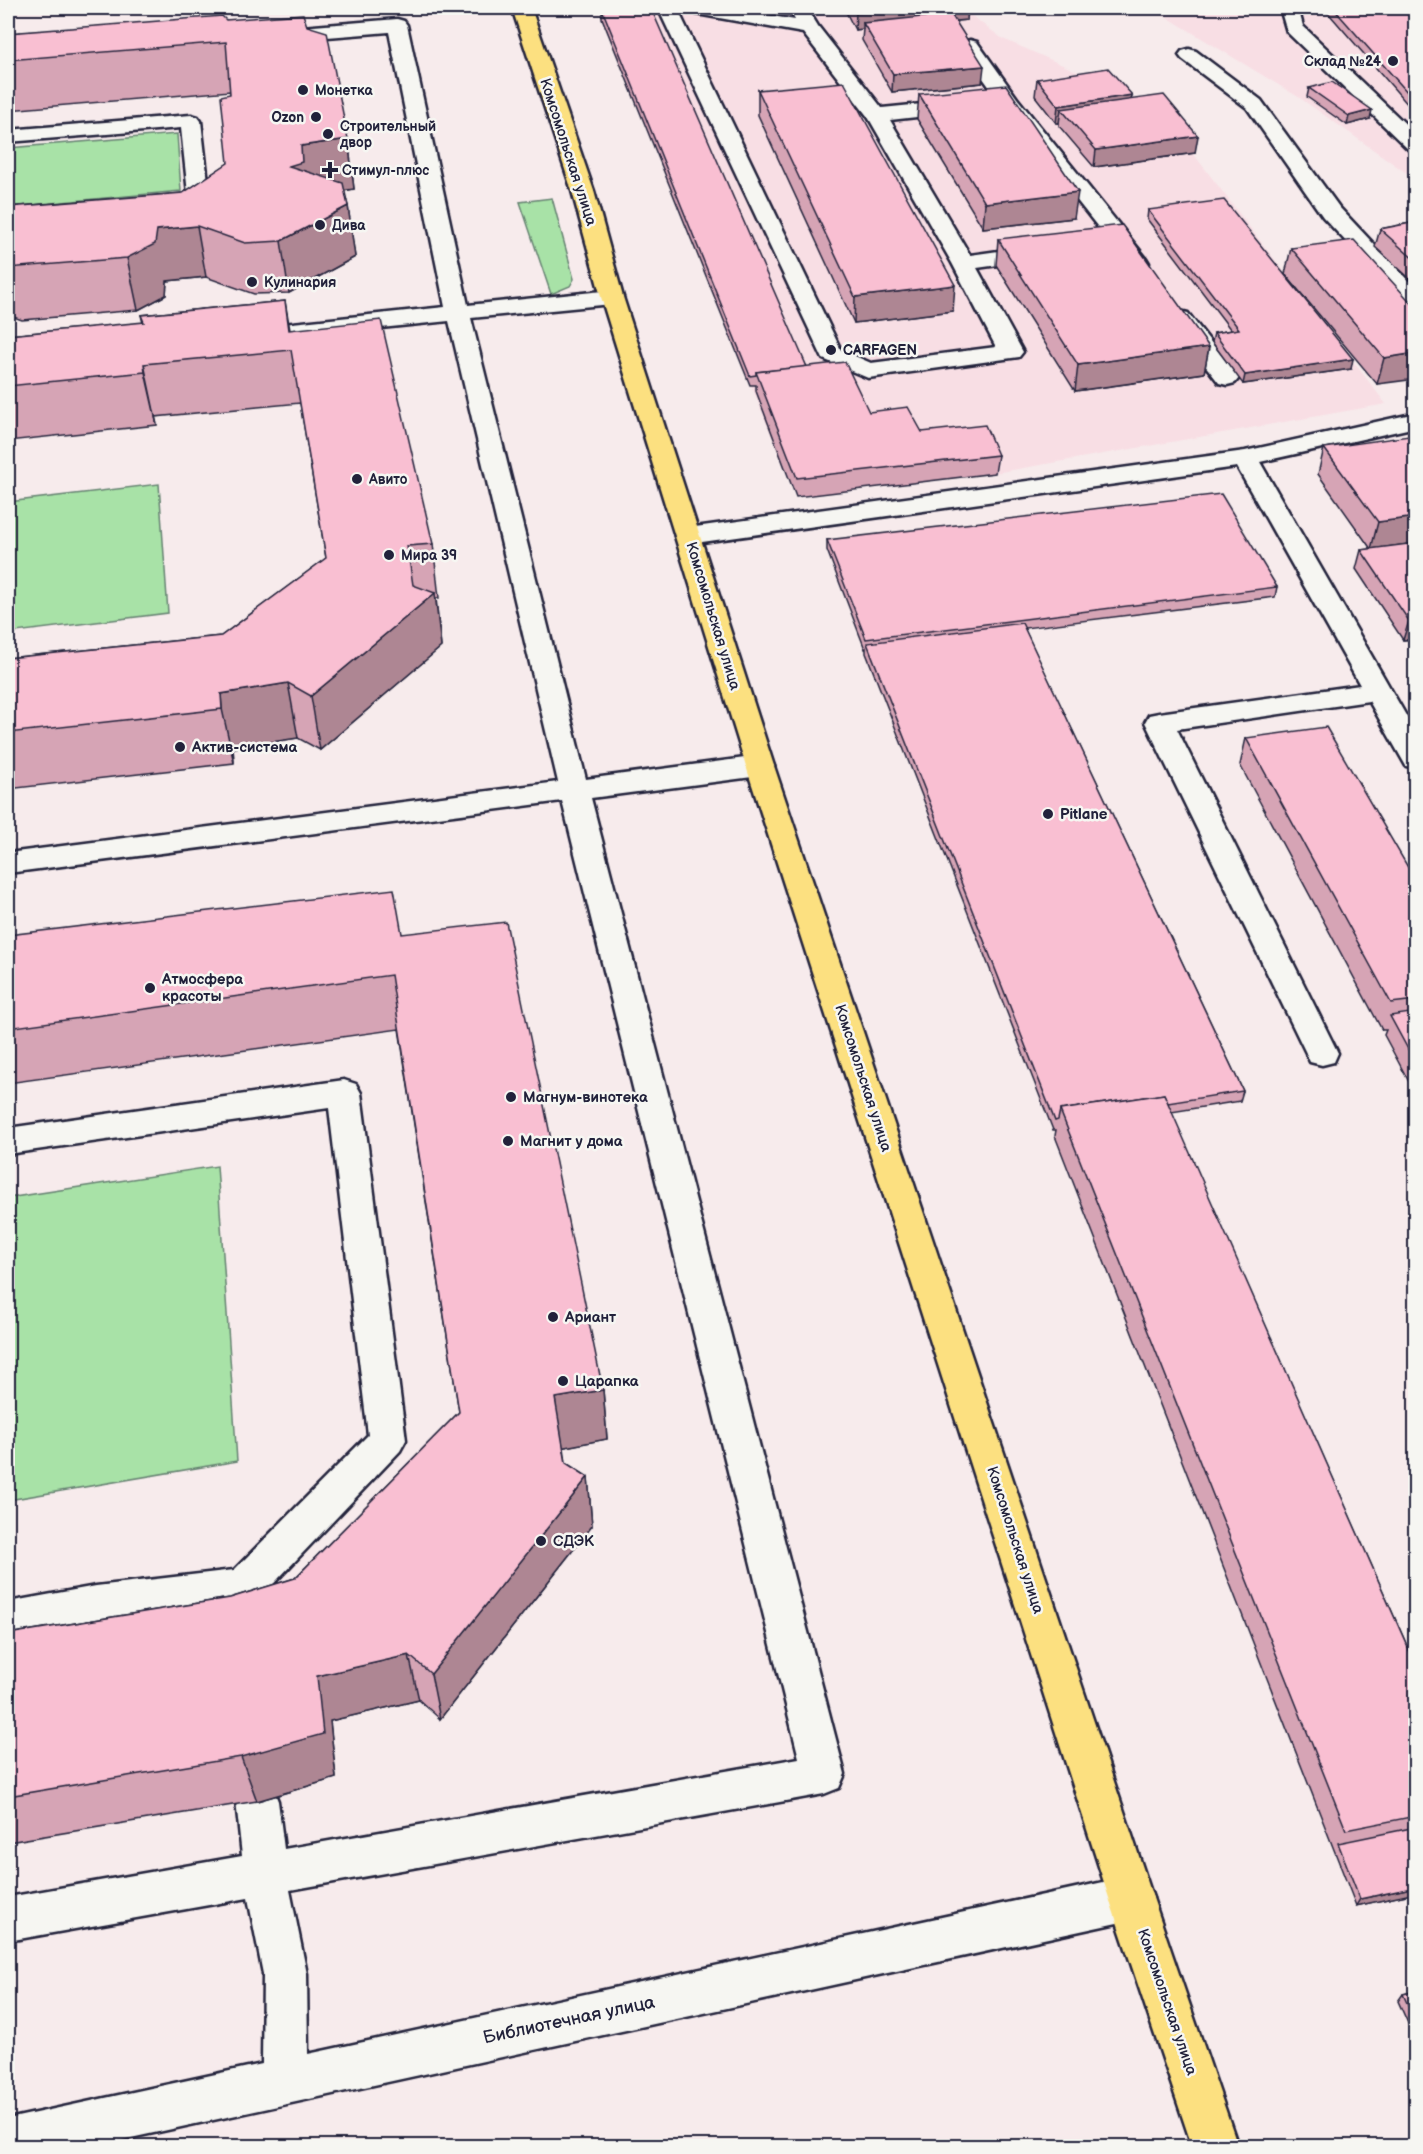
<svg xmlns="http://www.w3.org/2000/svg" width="1423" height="2154" font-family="'Balsamiq Sans',sans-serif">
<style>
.built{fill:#f8dee4}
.green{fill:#a8e2a7;stroke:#658271;stroke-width:1.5}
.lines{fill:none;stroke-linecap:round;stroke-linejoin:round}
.minor-casing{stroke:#22223b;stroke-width:5}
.major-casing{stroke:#22223b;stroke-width:5}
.minor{fill:#f6f6f2;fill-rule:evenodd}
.major{fill:#fce080;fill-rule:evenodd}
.wall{fill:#d6a4b5;stroke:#22223b;stroke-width:1.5}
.shaded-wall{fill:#ae8693;stroke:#22223b;stroke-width:1.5}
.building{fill:#f9bfd2;stroke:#22223b;stroke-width:1.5}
.poi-dot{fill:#22223b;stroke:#f6f6f2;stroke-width:2}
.labels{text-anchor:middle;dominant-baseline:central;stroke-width:5;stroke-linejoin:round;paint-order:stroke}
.far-poi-label{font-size:14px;font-weight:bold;fill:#22223b;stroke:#f6f6f2;text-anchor:start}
.street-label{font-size:15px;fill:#22223b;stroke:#f6f6f2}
.poi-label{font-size:15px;font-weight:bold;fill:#22223b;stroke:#f6f6f2;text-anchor:start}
.near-street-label{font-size:18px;fill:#22223b;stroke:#f6f6f2}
</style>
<rect width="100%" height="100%" fill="#f7ebec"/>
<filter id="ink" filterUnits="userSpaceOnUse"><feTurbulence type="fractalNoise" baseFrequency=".0167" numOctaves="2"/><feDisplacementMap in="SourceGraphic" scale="12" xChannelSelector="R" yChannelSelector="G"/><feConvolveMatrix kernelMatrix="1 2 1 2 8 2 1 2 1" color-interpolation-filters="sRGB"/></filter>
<g filter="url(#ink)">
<!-- built -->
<g class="built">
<path d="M600,8H961L1003,39L1106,84L1162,113L1386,404L995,473L796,497Z"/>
<path d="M1152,8H1415V179L1300,98Z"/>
</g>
<!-- green -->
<g class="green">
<path d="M177,134L181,191L8,207V148Z"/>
<path d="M552,198L574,279L570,286L551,294L520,202Z"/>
<path d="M159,484L168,613L8,633V502Z"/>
<path d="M217,1166L237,1461L8,1500V1198Z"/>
</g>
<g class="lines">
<!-- minor casing -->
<g class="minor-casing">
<g id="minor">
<path d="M658,8H677L841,350L871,363L996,347L952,263L868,117L803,33L697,14L690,12L687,8H727L795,20L789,8H807L818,26L882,108L962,100L969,102L972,106L969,110L962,112L890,120L970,255L1041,245L1049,247L1052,252L1049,257L1041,259L977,268L1023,352L1019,357L868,378L823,359Z"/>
<path d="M1280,8H1298L1303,26L1416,134V152L1409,150L1287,32Z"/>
<path d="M397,19L404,21L407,25L468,305L612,290L620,292L623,297L620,302L612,304L471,318L586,779L760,756L770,759L774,766L770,773L760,776L591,798L845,1774L839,1788L824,1794L290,1890L307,1974L308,2054L1131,1876L1146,1883L1153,1898L1146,1913L1131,1920L94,2146H8V2119L262,2064L263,1974L248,1898L8,1941V1897L242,1856L236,1801L242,1786L257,1780L272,1786L278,1801L284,1849L799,1758L562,801L8,873V853L558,782L449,321L244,342L236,340L232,335L236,330L244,328L445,307L389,32L278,41L271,39L268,35L271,31L278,29Z"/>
<path d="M970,40L977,42L1017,98L1146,258L1149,263L1146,268L1138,270L1130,268L1003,106L960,46L963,42Z"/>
<path d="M1189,49L1196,51L1261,100L1339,207L1416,289V310L1408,308L1323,217L1247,108L1182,59L1179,55L1182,51Z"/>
<path d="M191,115L198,117L201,121L211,208L208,213C196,216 183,218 171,215L168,210L171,205L189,203L181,128L8,142V130Z"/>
<path d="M1180,311L1188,313L1235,373L1239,378L1235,383L1227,385L1219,383L1172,323L1168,318L1172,313Z"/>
<path d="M1416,413V427L1260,462L1416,733V768L1406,766L1369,701L1177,729L1338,1053L1334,1062L1322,1065L1310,1062L1306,1053L1145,722L1149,715L1159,713L1360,685L1237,467L688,544L679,542L675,536L679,530L688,528L1245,451Z"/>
<path d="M344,1080L356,1084L361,1093L406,1440L400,1451L258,1600L244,1605L96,1622L8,1638V1602L96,1586L234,1570L368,1435L329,1108L8,1154V1128Z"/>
</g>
</g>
<!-- major casing -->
<g class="major-casing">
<path id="major" d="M512,8H531L594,191L623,297L774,766L1153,1898L1238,2146H1192L1109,1898L746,766L601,297L572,191Z"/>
</g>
<!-- minor -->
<use href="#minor" class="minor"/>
<!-- major -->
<use href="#major" class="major"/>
</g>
<!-- wall -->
<g class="wall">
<path d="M844,8H968L967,20L955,21L982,83L892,92L862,40L863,29L855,30Z"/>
<path d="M1324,8H1416V114Z"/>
<path d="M602,9L807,367L869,412L922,432L998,455L995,473L796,497L756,391V385H750L602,18Z"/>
<path d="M226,20L307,26L348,139L354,189L344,191L348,206L355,257L289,293L254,294L206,277L167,281L166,295L138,310L22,320L8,315V207L183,193L228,163L230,94V91L8,110V33Z"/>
<path d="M1037,79L1132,95L1131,100L1195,153L1094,167L1059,126V123H1056L1035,96Z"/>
<path d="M1309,88L1370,119L1347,125L1307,97Z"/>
<path d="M758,90L953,311L854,323L758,115Z"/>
<path d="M919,94L1074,218L983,228L917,119Z"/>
<path d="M1148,210L1351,369L1243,384L1212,342L1214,333L1231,330L1147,219Z"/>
<path d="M1416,222V284L1375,247L1380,229Z"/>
<path d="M998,239L1209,347L1204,373L1075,391L996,265Z"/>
<path d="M1291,248L1416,308L1377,384L1285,274Z"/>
<path d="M285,301L290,330L433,544L439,598H436L441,647L320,750L298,738L233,748L234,763L8,789V658L221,636L326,558L300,403L155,417L157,425L8,441V335L143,323L141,315Z"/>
<path d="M1324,448L1416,543V639L1403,640L1356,569L1361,550L1371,549L1318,474Z"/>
<path d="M827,540L1277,587L1275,597L1024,628L1243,1091L1240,1101L1171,1112L1416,1666V1893L1356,1906L1055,1136L1056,1130H1053L866,653V648L865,649L827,550Z"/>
<path d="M1246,738L1416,881V1095L1384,1035L1386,1030H1382L1240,765Z"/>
<path d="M402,934L603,1390L607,1439L564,1447L566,1463L588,1477L592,1526L440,1719L419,1700L330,1721L336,1778L257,1801L8,1842V1634L230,1598L295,1578L459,1412L399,1029L8,1083V935Z"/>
<path d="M1416,1991V2041L1398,2001L1403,1994Z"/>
</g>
<!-- shaded-wall -->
<g class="shaded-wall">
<path d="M918,8H968L967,20L867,29L863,23V29L855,30L856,13Z"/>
<path d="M984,66L982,83L892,92L893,74Z"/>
<path d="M1132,95L1129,112L1061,109L1059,123H1056L1058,106Z"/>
<path d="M1372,110L1370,119L1347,125L1349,116Z"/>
<path d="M1198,136L1195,153L1094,167L1096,150Z"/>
<path d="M348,139L354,189L308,196L289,166L301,146Z"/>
<path d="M1078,192L1074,218L983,228L985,203Z"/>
<path d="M348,206L355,257L289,293L281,241Z"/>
<path d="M197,226L206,277L167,281L166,295L138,310L127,258L157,230Z"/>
<path d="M955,285L953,311L854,323L855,297Z"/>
<path d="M1209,347L1204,373L1075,391L1078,365Z"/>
<path d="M1416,353V379L1377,384L1384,358Z"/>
<path d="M1353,359L1351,369L1243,384L1245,375Z"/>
<path d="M144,364L157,425L145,372Z"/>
<path d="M1416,517V543L1371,549L1378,522Z"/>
<path d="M435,593L441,647L320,750L311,696Z"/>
<path d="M1416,620V639L1403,640L1409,621Z"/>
<path d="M288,683L298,738L233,748L234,763L222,709L221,694Z"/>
<path d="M603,1390L607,1439L560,1448L555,1398Z"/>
<path d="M588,1477L592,1526L440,1719L431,1674Z"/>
<path d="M409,1655L419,1700L330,1721L336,1778L257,1801L241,1757L317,1676Z"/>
<path d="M1416,1887V1893L1356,1906L1360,1899Z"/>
</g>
<!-- building -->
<g class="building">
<path d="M630,8H651L807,367L756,372V375L750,376L602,9Z"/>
<path d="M853,8H918L856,13Z"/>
<path d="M1333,8H1416V102Z"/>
<path d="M303,14L307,26L327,32L348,139L301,146L302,162L289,166L343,183L348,206L281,241L245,243L197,226L157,230L155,244L127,258L8,268V207L183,193L228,163L221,96L230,94L226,42L8,60V33L222,16L226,20Z"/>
<path d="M951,14L984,66L893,74L863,23Z"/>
<path d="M1108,68L1132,95L1058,106L1037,79Z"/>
<path d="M844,82L955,285L855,297L758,90Z"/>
<path d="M1332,82L1372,110L1349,116L1309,88Z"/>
<path d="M1006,85L1078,192L985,203L919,94Z"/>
<path d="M1164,95L1198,136L1096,150L1061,109Z"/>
<path d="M1224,200L1353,359L1245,375L1214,333L1239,329L1148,210Z"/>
<path d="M1416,222V261L1380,229Z"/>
<path d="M1122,225L1209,347L1078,365L998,239Z"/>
<path d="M1354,240L1416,308V353L1384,358L1291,248Z"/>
<path d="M285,301L289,330L381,320L433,544L407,546L413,585L435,593L311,696L288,683L221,694L222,709L8,733V658L221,636L326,558L291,350L144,364L145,372L8,386V335L144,322L141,315Z"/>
<path d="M845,362L869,412L908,407L922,432L985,425L998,455L797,478L756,372Z"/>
<path d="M1416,435V517L1378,522L1324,448Z"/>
<path d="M1221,494L1277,587L866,639L827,540Z"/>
<path d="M1416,543V620L1409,621L1361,550Z"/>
<path d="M1022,623L1243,1091L1168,1103L1164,1094L1060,1110L1058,1120L1055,1121L867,643Z"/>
<path d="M1326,727L1416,881V1000L1391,1003L1246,738Z"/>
<path d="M394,889L402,934L506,922L603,1390L555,1398L566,1463L588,1477L431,1674L409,1655L317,1676L323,1734L241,1757L8,1796V1634L230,1598L295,1578L459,1412L391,975L8,1028V935Z"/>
<path d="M1416,1012V1064L1390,1016Z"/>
<path d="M1164,1094L1416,1666V1816L1346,1830L1060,1110Z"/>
<path d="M1416,1827V1887L1360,1899L1338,1843Z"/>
<path d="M1416,1991V2023L1403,1994Z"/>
</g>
</g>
<!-- markers -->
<g class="poi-dot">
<circle cx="1393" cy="61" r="6"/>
<circle cx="303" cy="90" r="6"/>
<circle cx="316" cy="117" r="6"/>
<circle cx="328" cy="134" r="6"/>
<path d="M327 161h6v6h6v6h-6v6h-6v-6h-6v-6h6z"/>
<circle cx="320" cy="225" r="6"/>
<circle cx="252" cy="282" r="6"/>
<circle cx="831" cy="350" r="6"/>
<circle cx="357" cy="479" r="6"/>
<circle cx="389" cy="555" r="6"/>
<circle cx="180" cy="747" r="6"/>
<circle cx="1048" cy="814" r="6"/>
<circle cx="150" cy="988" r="6"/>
<circle cx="511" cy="1097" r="6"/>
<circle cx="508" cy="1141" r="6"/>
<circle cx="553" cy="1317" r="6"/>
<circle cx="563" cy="1381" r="6"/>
<circle cx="541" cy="1541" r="6"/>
</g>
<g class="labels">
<!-- far-poi labels -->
<g class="far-poi-label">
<text x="1381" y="61" text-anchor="end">Склад №24</text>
<text x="315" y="90">Монетка</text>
<text x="304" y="117" text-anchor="end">Ozon</text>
<text x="340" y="126">Строительный<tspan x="340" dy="16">двор</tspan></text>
<text x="342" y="170">Стимул-плюс</text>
<text x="332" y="225">Дива</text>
<text x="264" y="282">Кулинария</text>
<text x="843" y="350">CARFAGEN</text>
<text x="369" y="479">Авито</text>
<text x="401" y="555">Мира 39</text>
</g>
<!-- street labels -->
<g class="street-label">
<text transform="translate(568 152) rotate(72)">Комсомольская улица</text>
<text transform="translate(713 616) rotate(73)">Комсомольская улица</text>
<text transform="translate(863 1078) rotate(72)">Комсомольская улица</text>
<text transform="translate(1015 1540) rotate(72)">Комсомольская улица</text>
<text transform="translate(1167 2002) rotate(71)">Комсомольская улица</text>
</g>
<!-- poi labels -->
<g class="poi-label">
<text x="192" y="747">Актив-система</text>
<text x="1060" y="814">Pitlane</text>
<text x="162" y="979">Атмосфера<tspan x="162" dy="17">красоты</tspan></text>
<text x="523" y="1097">Магнум-винотека</text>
<text x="520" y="1141">Магнит у дома</text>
<text x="565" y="1317">Ариант</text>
<text x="575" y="1381">Царапка</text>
<text x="553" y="1541">СДЭК</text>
</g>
<!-- near-street labels -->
<g class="near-street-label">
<text transform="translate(569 2020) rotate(-12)">Библиотечная улица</text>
</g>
</g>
<!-- margin -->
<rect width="1423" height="2154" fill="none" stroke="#f6f6f2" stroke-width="30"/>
<rect x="15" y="15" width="1393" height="2124" fill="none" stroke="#22223b" stroke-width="2" filter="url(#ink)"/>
</svg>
